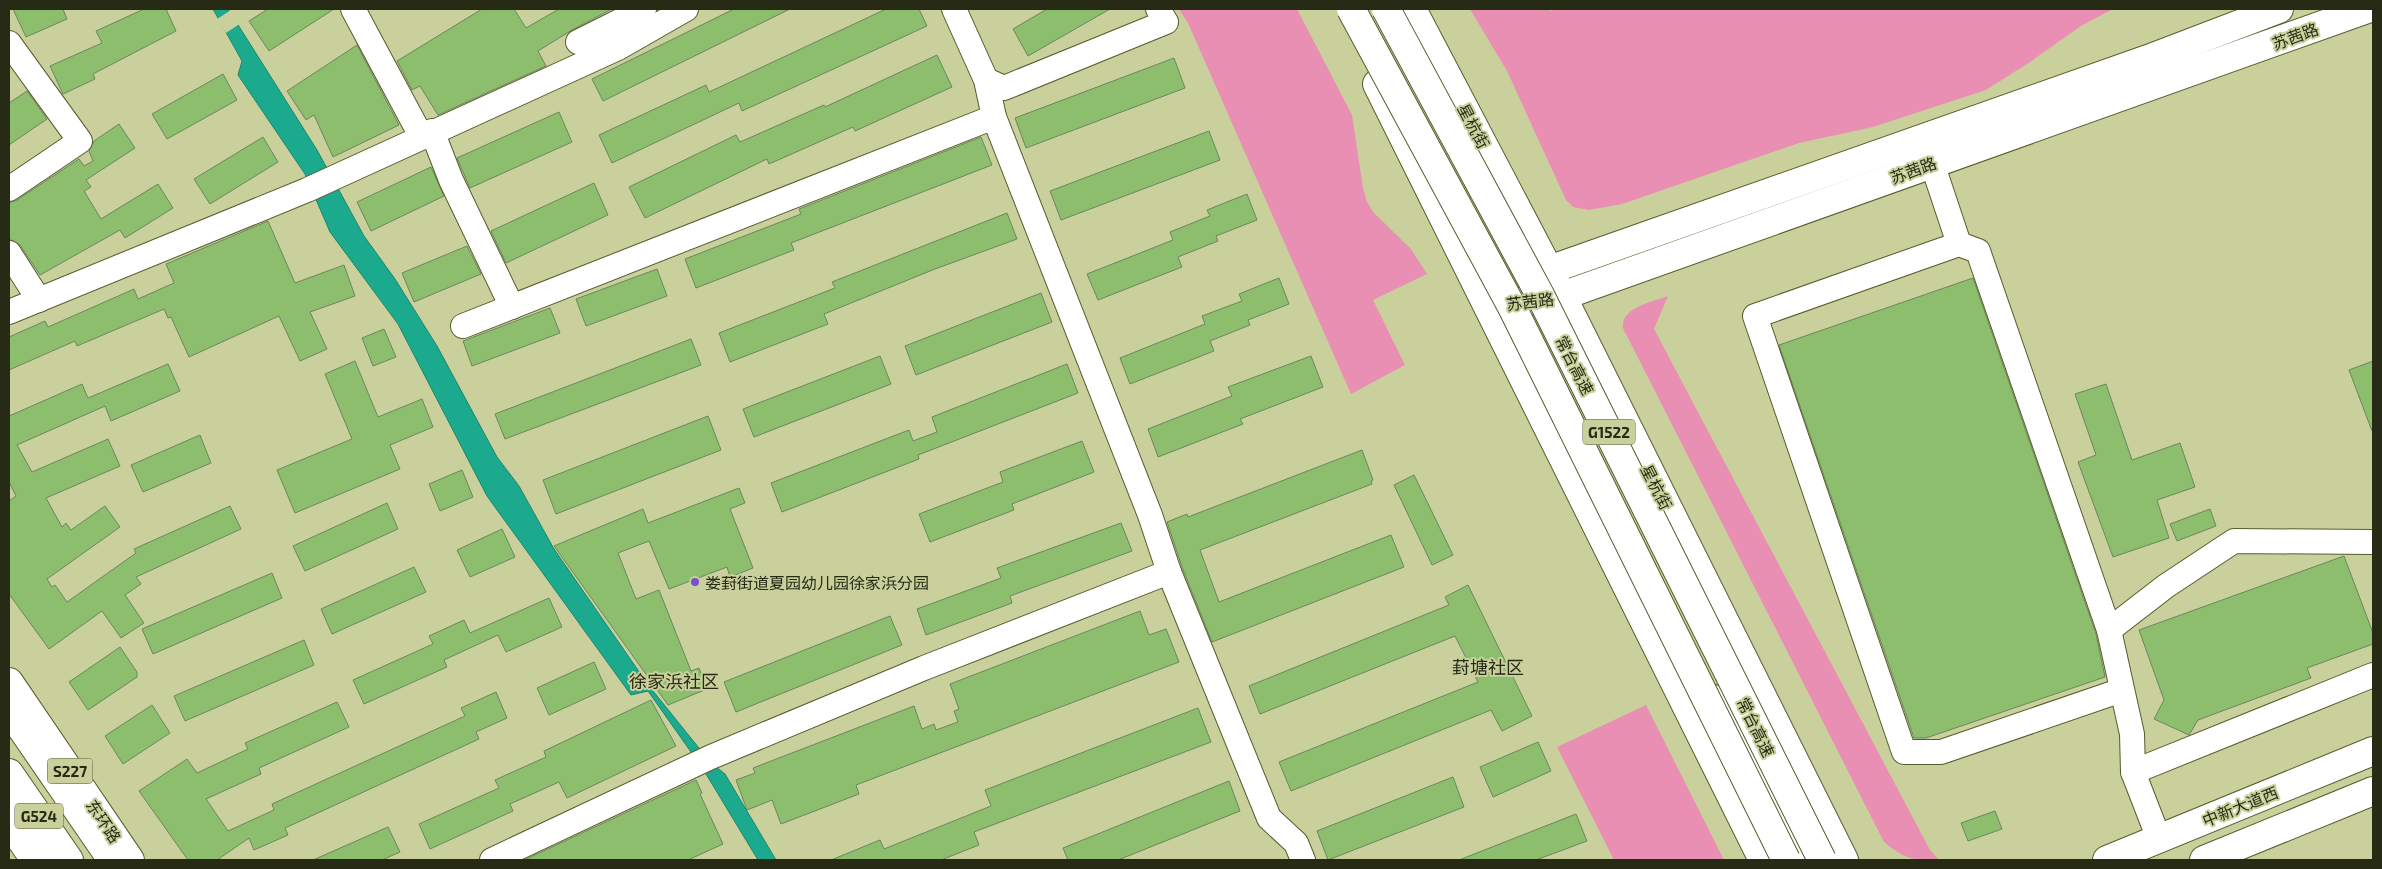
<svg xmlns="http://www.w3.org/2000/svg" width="2382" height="869" font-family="'Exo 2','Noto Sans SC',sans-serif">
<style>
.green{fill:#e98fb3}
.water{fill:#1caa8e;stroke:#1f846a}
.pier{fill:#c9d09c}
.building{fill:#8cbe6e;stroke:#6b875c}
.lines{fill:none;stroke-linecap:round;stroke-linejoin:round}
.minor-casing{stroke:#565c2b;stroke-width:26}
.major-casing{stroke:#565c2b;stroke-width:30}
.highway-casing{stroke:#565c2b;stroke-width:30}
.minor{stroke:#fff;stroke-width:24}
.major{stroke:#fff;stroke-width:28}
.highway{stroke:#fff;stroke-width:28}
.highway-bridge-casing{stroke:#565c2b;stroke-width:30;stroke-linecap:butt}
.highway-bridge{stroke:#fff;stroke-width:28}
.poi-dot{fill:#7851ca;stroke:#c9d09c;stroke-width:2}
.labels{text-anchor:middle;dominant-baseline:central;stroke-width:4;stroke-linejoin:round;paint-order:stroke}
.shield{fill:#c9d09c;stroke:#585c3e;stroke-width:1}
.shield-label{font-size:15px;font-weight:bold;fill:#272a15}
.street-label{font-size:16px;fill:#272a15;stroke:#c9d09c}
.poi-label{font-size:16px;fill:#272a15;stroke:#c9d09c;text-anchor:start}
.neighbourhood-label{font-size:18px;fill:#272a15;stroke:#c9d09c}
</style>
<rect width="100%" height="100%" fill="#c9d09c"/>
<!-- green -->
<g class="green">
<path d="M1179,9H1297L1352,115L1363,188L1367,202L1374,213L1411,249L1427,274L1373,300L1405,365L1351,394L1188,23Z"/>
<path d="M1470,9H1549L1550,11L1557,9L2111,10L2081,26L2030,62L1986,90L1873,127L1799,143L1622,204L1589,210L1573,207L1566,200L1507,71Z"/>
<path d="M1668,296L1654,329L1930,850L1939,860C1912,860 1906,860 1884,842L1628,338C1626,334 1622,329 1623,324C1624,307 1655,301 1668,296Z"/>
<path d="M1646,705L1724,860H1614L1557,747Z"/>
</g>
<!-- water -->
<path class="water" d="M213,9H228L317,150L364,236L395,279L437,346L497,457L519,486L554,549L649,686L711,763L725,774L776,860H758L703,769L648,691L631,695L487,496L398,324L330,232L305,174L238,75L242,61Z"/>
<!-- pier -->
<path class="pier" d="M231,10L241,23L226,33L217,19Z"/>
<!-- building -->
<g class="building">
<path d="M13,9H63L67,19L26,37Z"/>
<path d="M144,9H166L176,31L93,74L95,79L63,94L50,66L102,43L96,31Z"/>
<path d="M268,9H334L269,51L249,21Z"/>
<path d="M482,9H514L526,28L559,9H612L572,30L538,51L546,66L438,115L420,86L412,90L397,61Z"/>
<path d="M734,9H790L603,101L592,79Z"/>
<path d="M886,9H919L927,26L742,111L739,103L612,163L599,135L706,85L709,92Z"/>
<path d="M1047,9H1110L1028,56L1013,29Z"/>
<path d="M357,45L399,125L333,157L314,115L306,120L287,91Z"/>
<path d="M937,55L952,87L855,131L853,127L769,164L767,159L645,218L629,187L736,135L740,142L824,105L825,107Z"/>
<path d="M1174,58L1185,88L1026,148L1015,118Z"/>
<path d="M223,74L237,100L167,139L152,114Z"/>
<path d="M27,91L47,119L9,145V103Z"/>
<path d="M559,112L572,142L470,188L457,158Z"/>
<path d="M119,124L135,148L86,180L91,187L84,191L101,219L158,184L173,208L125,238L120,230L40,275L20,245L9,239V203L17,200L79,159L84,166L93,161L89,151L94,141Z"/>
<path d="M1209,131L1220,160L1061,220L1050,191Z"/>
<path d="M263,137L278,162L210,204L194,179Z"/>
<path d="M981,137L992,165L791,243L794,250L696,288L685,259L801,214L799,209Z"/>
<path d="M431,167L444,196L371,231L357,202Z"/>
<path d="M594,183L608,215L506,263L491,231Z"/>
<path d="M1247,194L1257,220L1216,236L1218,241L1178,257L1182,267L1098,300L1087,274L1173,240L1170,232L1210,216L1207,210Z"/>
<path d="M1007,213L1017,239L935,269L824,314L828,324L730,362L719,333L835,288L832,282Z"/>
<path d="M268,221L295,283L344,265L355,296L310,312L327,349L300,361L279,316L189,357L171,317L168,318L164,309L77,346L75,341L9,370V337L45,321L48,327L134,289L138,299L174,283L166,264Z"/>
<path d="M467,246L481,274L414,302L402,273Z"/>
<path d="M657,269L667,296L586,326L576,299Z"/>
<path d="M1279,278L1289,304L1248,320L1250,325L1210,341L1214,351L1130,384L1120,358L1205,324L1202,316L1242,301L1239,294Z"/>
<path d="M1973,278L2096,634L2105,677L1926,738H1914L1779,345Z"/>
<path d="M1041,293L1052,322L916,375L905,346Z"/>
<path d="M550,308L560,333L472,366L463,341Z"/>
<path d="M384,329L396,357L373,366L362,338Z"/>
<path d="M691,339L701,365L505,439L495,414Z"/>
<path d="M880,356L891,384L754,437L743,409Z"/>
<path d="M1311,356L1323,387L1240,419L1243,424L1158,457L1148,429L1232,396L1228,387Z"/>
<path d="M355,361L378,417L422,399L433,427L390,445L400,469L295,513L277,470L352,439L325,374Z"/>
<path d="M2373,361V431H2372L2349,370Z"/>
<path d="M168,364L180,391L111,421L105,406L17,445L32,472L108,439L120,466L46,498L62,527L66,523L71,530L105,506L120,527L47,579L52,587L55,585L67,602L136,553L134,549L230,506L241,529L136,577L141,584L125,595L144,623L121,638L102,611L49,649L9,594V501L16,496L9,482V416L82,384L88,398Z"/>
<path d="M1067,364L1078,393L918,455L919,459L782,512L771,483L909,430L913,441L937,432L932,417Z"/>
<path d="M2106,384L2132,460L2180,443L2195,487L2157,500L2169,538L2113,557L2078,462L2096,455L2075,394Z"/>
<path d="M708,416L721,450L556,514L543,480Z"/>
<path d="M200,435L211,463L143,492L131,465Z"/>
<path d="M1082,441L1094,472L1012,504L1014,510L930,542L919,514L1003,482L1000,472Z"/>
<path d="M1362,450L1373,480L1371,481L1372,484L1200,550L1219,602L1391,535L1404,567L1212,642L1182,567L1167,522L1187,514L1188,517Z"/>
<path d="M462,470L473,497L440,511L429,484Z"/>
<path d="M1414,475L1453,555L1432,565L1394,485Z"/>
<path d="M739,488L745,503L730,509L753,568L730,577L727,567L669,589L649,541L618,553L636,599L659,590L691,671L699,668L707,689L668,705L554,546L643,509L648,523Z"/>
<path d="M387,503L398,529L305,571L293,546Z"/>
<path d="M2210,509L2216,526L2177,541L2170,524Z"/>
<path d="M1121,523L1132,551L1010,596L1012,603L926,635L917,609L1001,578L997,568Z"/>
<path d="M502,529L515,557L470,577L457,550Z"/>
<path d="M2344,556L2373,633V644L2307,668L2311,678L2198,720L2189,735L2154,719L2164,700L2139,630Z"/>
<path d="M414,567L426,592L332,634L321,609Z"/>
<path d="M272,573L282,598L153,654L142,629Z"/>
<path d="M1468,585L1532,716L1502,731L1491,710L1291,791L1279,762L1478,682L1455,636L1260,714L1249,686L1449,605L1445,597Z"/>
<path d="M549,598L562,627L506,652L498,635L444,660L447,667L364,704L353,680L433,644L429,636L464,620L470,633Z"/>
<path d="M1140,611L1149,635L1166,629L1179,662L856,785L859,794L781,824L772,800L747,810L736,780L755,773L753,768L914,706L922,729L934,724L936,730L958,722L954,711L959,709L950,684Z"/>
<path d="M890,616L902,645L736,712L724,682Z"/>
<path d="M304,640L314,665L185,721L174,696Z"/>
<path d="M120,647L137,672V677L88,710L69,682Z"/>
<path d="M594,662L606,689L549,715L537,688Z"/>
<path d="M496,692L507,718L476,732L479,739L285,828L288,835L254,850L249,838L217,860H188L139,791L187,759L197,773L248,749L245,743L337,702L349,727L259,768L261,774L206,799L228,831L274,810L272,804L465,716L461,708Z"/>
<path d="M651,700L676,746L567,798L559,782L510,804L513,811L430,849L419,824L499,788L495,780L546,757L544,751Z"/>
<path d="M152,705L170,733L123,764L105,736Z"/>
<path d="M1198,708L1211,742L974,832L979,845L941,860H831L880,840L884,849L991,806L985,790Z"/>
<path d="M1538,742L1551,771L1493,797L1480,767Z"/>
<path d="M1453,777L1464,807L1328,860L1317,831Z"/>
<path d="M696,780L702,793L700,794L723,844L688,860H524Z"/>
<path d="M1229,781L1240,811L1118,860H1068L1063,848Z"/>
<path d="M1995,811L2002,829L1968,841L1961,823Z"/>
<path d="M1576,814L1587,841L1536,860H1459Z"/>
<path d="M388,827L400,852L382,860H313Z"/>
</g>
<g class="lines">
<!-- minor casing -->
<g class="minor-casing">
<g id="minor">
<path d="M353,9L421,136"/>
<path d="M954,9L986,80L994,117L1150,515L1169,572L1269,818L1296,843L1303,860"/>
<path d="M578,42L644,9"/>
<path d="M9,43L80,141L9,189"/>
<path d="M986,80L1004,88L1166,22L1158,9"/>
<path d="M432,131L451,180L512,307"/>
<path d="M1932,163L1959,244"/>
<path d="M9,253L39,300"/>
<path d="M9,312L307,190L618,48L686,9"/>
<path d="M463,326L994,117"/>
<path d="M2109,630L2166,586L2234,541L2373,542"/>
<path d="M2122,690L1941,752H1904L1755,316L1959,244L1978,251L2109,630L2132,734L2133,772L2159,839"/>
<path d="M2133,772L2373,675"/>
<path d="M492,860L711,757L924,668L1169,572"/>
</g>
</g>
<!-- major casing -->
<g class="major-casing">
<g id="major">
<path d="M1412,9L1549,270L1844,860"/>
<path d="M1377,84L1763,860"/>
<path d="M1533,279L1549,270L2148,59L2279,9"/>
<path d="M1489,306L1562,296L2367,9"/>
<path d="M9,682L130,860"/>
<path d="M1690,690L1726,704L1802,860"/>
<path d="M9,797L53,860"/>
<path d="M2107,860L2373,751"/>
<path d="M2204,860L2373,791"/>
</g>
</g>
<!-- highway casing -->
<g class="highway-casing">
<g id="highway">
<path d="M9,710L112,860"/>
<path d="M9,773L69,860"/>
<path d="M9,822L35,860"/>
</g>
</g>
<!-- minor -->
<use href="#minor" class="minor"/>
<!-- major -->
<use href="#major" class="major"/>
<!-- highway -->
<use href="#highway" class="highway"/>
<!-- highway-bridge casing -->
<g class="highway-bridge-casing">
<g id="highway-bridge">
<path d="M1351,9L1512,307L1786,860"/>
<path d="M1386,9L1540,295L1822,860"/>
</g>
</g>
<!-- highway-bridge -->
<use href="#highway-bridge" class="highway-bridge"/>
</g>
<!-- markers -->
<circle class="poi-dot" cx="695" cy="582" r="5"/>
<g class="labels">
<!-- shield labels -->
<g class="shield">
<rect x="1583" y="419.5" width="52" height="25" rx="4"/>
<rect x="47.5" y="758.5" width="45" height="25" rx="4"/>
<rect x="15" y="803.5" width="48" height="25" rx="4"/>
</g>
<g class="shield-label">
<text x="1609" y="432">G1522</text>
<text x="70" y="771">S227</text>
<text x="39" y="816">G524</text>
</g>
<!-- street labels -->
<g class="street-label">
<text transform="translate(2295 36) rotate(-20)">苏茜路</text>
<text transform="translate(1474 126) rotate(62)">星杭街</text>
<text transform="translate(1913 170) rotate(-20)">苏茜路</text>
<text transform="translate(1530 301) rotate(-7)">苏茜路</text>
<text transform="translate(1575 365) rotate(63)">常台高速</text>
<text transform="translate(1657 487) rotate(63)">星杭街</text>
<text transform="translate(1756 727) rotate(64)">常台高速</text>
<text transform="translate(2240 806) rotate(-22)">中新大道西</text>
<text transform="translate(104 821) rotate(56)">东环路</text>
</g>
<!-- poi labels -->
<g class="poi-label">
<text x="705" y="582">娄葑街道夏园幼儿园徐家浜分园</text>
</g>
<!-- neighbourhood labels -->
<g class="neighbourhood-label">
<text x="1488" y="667">葑塘社区</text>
<text x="674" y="681">徐家浜社区</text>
</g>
</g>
<!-- border -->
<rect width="2382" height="869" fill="none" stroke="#272a15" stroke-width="20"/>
</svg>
